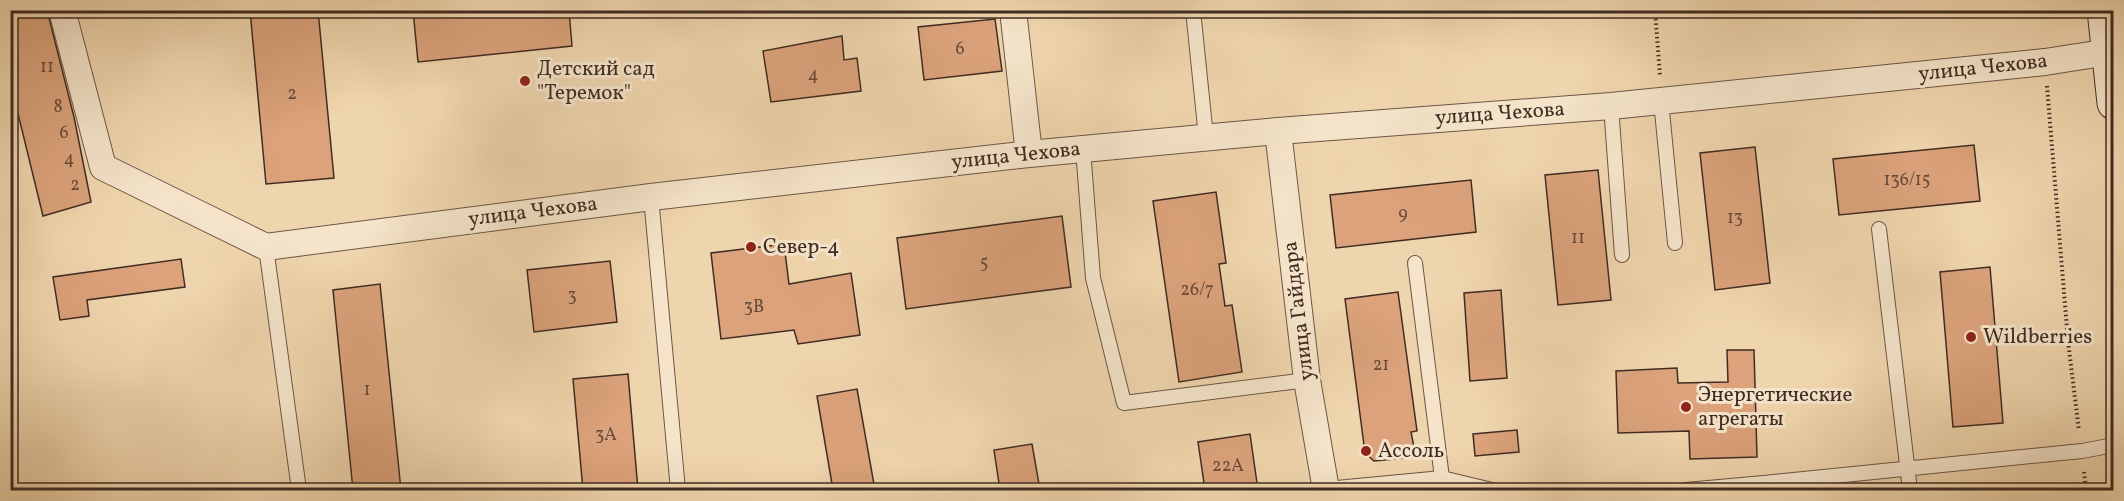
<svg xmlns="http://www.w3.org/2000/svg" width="2124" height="501" font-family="Vollkorn,serif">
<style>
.building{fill:#dba27b;stroke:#402c23;stroke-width:1.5}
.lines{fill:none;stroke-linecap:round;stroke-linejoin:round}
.service-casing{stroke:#6c5646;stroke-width:16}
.minor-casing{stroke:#6c5646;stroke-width:28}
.secondary-casing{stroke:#402c23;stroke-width:35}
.path{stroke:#402c23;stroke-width:4;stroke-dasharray:1.5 3;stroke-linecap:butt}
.service{stroke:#f5e4ca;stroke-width:14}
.minor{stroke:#f5e4ca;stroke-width:26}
.secondary{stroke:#f5e4ca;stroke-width:33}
.poi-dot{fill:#8f2418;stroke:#f5e4ca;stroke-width:2}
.labels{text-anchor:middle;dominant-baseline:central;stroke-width:6;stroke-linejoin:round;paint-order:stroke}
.number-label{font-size:18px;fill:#674a39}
.street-label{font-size:21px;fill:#402c23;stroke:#f5e4ca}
.poi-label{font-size:21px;fill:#402c23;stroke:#f5e4ca;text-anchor:start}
</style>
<rect width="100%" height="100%" fill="#efd5ad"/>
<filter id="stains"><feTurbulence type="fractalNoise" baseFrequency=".00333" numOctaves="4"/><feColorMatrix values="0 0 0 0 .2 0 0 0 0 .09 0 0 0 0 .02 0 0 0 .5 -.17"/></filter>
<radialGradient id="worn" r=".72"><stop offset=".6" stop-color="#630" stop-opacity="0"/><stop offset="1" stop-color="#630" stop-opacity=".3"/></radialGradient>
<!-- building -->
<g class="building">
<path d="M10,10H47L74,117L91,202L43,216L10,81Z"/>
<path d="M250,10H318L334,178L266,184Z"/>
<path d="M413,10H569L572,46L418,62Z"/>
<path d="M995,19L1002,71L924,80L918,27Z"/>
<path d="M842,36L844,60L857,58L861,91L771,102L763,51Z"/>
<path d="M1974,145L1980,201L1839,215L1833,159Z"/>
<path d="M1755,147L1770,283L1715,290L1700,153Z"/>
<path d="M1598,170L1611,300L1558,305L1545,175Z"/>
<path d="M1471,180L1476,232L1336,248L1330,195Z"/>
<path d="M1216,192L1226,263L1219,264L1225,306L1232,305L1242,372L1179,382L1153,201Z"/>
<path d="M1062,216L1071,287L906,309L897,238Z"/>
<path d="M784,244L789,284L851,273L860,335L798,344L794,330L721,339L711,253Z"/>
<path d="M181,259L185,287L87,300L89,316L60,320L53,277Z"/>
<path d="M610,261L617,322L534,332L527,270Z"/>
<path d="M1990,267L2003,423L1953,427L1940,272Z"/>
<path d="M380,284L401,490H353L333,290Z"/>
<path d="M1501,290L1507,378L1470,381L1464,293Z"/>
<path d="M1398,292L1417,431L1411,432L1416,457L1374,461L1365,453L1345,299Z"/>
<path d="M1727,350H1754L1757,457L1690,459L1689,431L1618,433L1616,371L1677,368L1678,383L1728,382Z"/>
<path d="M628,374L638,490H583L573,379Z"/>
<path d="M857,389L875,490H833L817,396Z"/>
<path d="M1517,430L1519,452L1475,456L1473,434Z"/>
<path d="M1250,434L1258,490H1205L1198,442Z"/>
<path d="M1032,444L1040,490H1000L994,450Z"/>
</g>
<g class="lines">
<!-- service casing -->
<g class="service-casing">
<g id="service">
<path d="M1193,10L1206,137"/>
<path d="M1661,101L1675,243"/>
<path d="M1611,106L1622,255"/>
<path d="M1083,149L1093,278L1124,403L1307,380"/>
<path d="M651,197L678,490"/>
<path d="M1879,229L1910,490"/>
<path d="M266,247L299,490"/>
<path d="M1415,263L1442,478"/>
<path d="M1326,489L1442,478L1492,490"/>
<path d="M1686,490L1764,483"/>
<path d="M1765,490L1764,483L2082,451L2114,445"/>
</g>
</g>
<!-- minor casing -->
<g class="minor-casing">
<g id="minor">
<path d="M62,10L103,167L266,247L651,197L1029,154L1278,131L1611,106L2045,62L2109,52"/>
<path d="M1013,10L1029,154"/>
<path d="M1278,131L1307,380L1326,490"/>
</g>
</g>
<!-- secondary casing -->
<g class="secondary-casing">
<path id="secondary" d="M2104,10L2114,103"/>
</g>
<!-- path -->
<g class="path">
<path d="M1655,10L1660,76"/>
<path d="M2047,86L2068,341L2079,431"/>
<path d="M2084,472L2086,490"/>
</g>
<!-- service -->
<use href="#service" class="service"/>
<!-- minor -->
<use href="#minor" class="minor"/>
<!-- secondary -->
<use href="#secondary" class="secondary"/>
</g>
<!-- markers -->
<g class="poi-dot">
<circle cx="525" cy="81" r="6"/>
<circle cx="751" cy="247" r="6"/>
<circle cx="1971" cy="337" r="6"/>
<circle cx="1686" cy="407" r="6"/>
<circle cx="1366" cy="451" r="6"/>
</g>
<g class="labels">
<!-- number labels -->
<g class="number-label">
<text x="960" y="49">6</text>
<text x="47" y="67">11</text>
<text x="813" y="75">4</text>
<text x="292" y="94">2</text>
<text x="58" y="107">8</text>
<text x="64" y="133">6</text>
<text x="69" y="159">4</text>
<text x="1907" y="180">136/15</text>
<text x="75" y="185">2</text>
<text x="1403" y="214">9</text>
<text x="1735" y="218">13</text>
<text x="1578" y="238">11</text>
<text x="984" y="263">5</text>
<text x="1197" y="290">26/7</text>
<text x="572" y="296">3</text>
<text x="754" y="307">3В</text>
<text x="1381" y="365">21</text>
<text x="367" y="390">1</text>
<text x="606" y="435">3А</text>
<text x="1228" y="466">22А</text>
</g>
<!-- street labels -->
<g class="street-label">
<text transform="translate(1983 68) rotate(-6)">улица Чехова</text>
<text transform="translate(1500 114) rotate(-4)">улица Чехова</text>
<text transform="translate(1016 156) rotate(-6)">улица Чехова</text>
<text transform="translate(533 212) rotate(-7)">улица Чехова</text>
<text transform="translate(1299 311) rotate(-97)">улица Гайдара</text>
</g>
<!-- poi labels -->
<g class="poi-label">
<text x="537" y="69">Детский сад<tspan x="537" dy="24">"Теремок"</tspan></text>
<text x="763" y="247">Север-4</text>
<text x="1983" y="337">Wildberries</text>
<text x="1698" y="395">Энергетические<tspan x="1698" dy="24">агрегаты</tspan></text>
<text x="1378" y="451">Ассоль</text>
</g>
</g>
<!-- margin -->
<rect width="2124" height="501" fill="none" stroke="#efd5ad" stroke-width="36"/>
<rect x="12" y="12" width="2100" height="477" fill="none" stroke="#402c23" stroke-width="3"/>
<rect x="18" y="18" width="2088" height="465" fill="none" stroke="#402c23" stroke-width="1.5"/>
<rect width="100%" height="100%" filter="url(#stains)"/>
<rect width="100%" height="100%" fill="url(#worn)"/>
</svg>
